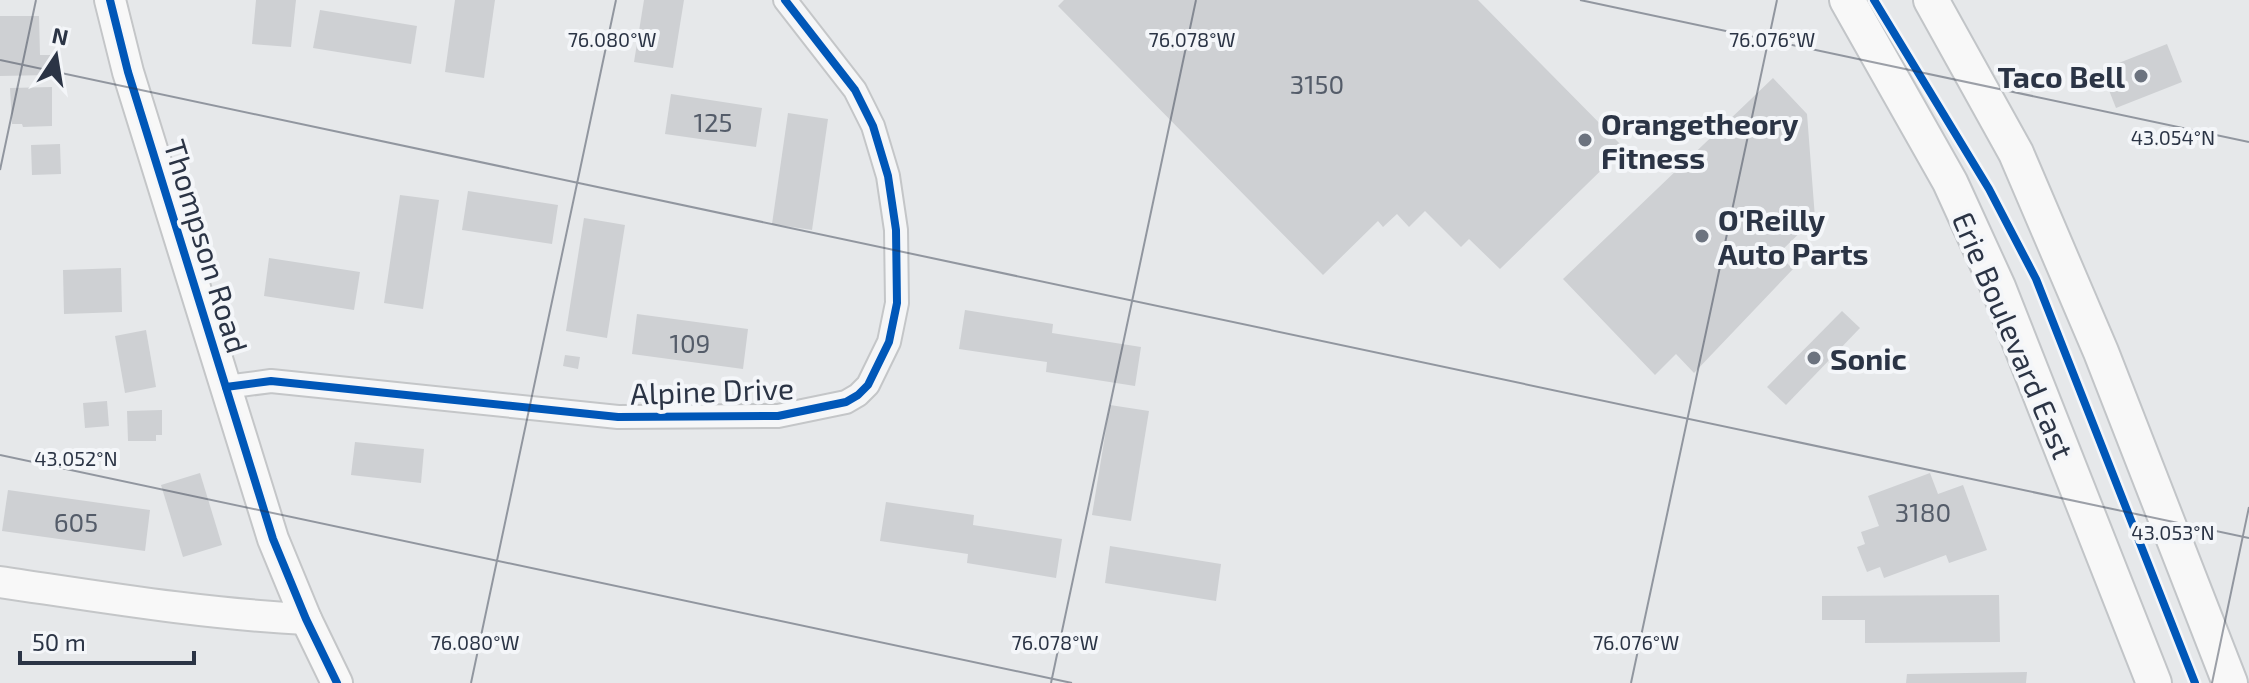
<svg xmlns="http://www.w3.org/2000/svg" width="2249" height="683" font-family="'Exo 2',sans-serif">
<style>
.building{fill:#ced0d3}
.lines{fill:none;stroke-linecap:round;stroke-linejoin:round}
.street-casing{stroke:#c4c6c8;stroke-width:26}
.secondary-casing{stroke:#c4c6c8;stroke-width:34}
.primary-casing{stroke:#c2c5c8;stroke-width:38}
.street{stroke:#f5f6f7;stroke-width:22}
.secondary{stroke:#f8f8f8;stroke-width:30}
.primary{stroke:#f8f8f8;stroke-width:34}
.cycleway-casing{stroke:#f4f6f9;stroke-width:13}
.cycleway{stroke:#0057b8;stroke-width:8}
.ticks{fill:none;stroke:#2b3445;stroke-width:2;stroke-opacity:0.45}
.poi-dot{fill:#6c737f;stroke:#f4f6f9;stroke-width:3}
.labels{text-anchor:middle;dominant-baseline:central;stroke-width:8;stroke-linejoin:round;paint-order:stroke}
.number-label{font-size:26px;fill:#545c69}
.poi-label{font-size:30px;font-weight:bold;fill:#2b3445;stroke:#f4f6f9;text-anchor:start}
.street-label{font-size:30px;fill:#2b3445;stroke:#f4f6f9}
.ticks-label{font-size:20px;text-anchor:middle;fill:#2b3445;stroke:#f4f6f9;stroke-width:8;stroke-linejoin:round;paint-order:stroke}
</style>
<rect width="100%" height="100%" fill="#e6e8ea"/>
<!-- building -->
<g class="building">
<path d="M256,0H296L291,47L252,44Z"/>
<path d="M455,0H495L484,78L445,72Z"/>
<path d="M644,0H684L673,68L634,62Z"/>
<path d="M1064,0H1478L1624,148L1500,269L1469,239L1461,247L1425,211L1409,227L1397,214L1383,227L1378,221L1323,275L1058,6Z"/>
<path d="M320,10L417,26L411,64L313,48Z"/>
<path d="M0,16H39L40,55H50V75L0,76Z"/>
<path d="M2167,44L2182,82L2116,108L2101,70Z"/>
<path d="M1773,78L1807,114L1815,218L1778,254L1793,269L1694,373L1676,354L1655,375L1563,279Z"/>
<path d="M52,87V126L23,127L22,124H12L10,88Z"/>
<path d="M671,94L762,108L756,147L665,134Z"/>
<path d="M788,113L828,119L812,230L772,224Z"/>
<path d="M60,144L61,174L32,175L31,145Z"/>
<path d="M468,191L558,205L552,244L462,230Z"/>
<path d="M400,195L439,200L423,309L384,303Z"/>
<path d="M584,218L625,225L607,338L566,331Z"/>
<path d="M269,258L360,272L354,310L264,296Z"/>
<path d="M121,268L122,312L64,314L63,270Z"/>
<path d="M965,310L1053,324L1052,333L1141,347L1135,386L1046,372L1047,362L959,349Z"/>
<path d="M1842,311L1860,328L1786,405L1767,387Z"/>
<path d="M637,314L748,329L743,369L632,354Z"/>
<path d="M146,330L156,387L125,393L115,336Z"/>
<path d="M565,355L580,357L578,369L563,366Z"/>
<path d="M107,401L109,426L85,428L83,403Z"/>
<path d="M1110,405L1149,411L1131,521L1092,515Z"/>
<path d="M162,410V435H156V441H128L127,411Z"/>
<path d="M355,442L424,449L421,483L351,475Z"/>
<path d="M200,473L222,545L183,557L161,485Z"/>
<path d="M1930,473L1938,494L1963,485L1987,550L1949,563L1946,555L1884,578L1880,567L1867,572L1857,547L1865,544L1861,532L1879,526L1868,496Z"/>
<path d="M8,490L150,510L145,551L2,531Z"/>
<path d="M886,502L974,515L973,525L1062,539L1056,578L967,563L968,554L880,541Z"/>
<path d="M1110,546L1221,564L1216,601L1105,583Z"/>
<path d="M1999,595L2000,642L1865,643V620H1822V596Z"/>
<path d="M2027,672L2026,683H1906L1907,674Z"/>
</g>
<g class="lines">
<!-- street casing -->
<g class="street-casing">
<path id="street" d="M226,387L271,381L618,417L778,416L846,402L858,395L868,385L889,342L897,303L896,230L888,176L873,126L855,90L785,0"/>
</g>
<!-- secondary casing -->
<g class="secondary-casing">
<g id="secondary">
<path d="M110,0L128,72L273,539L306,619L337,683"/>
<path d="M0,582C102,597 203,614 306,619"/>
</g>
</g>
<!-- primary casing -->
<g class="primary-casing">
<g id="primary">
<path d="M1847,0L1950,182L1998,287L2154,683"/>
<path d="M1931,0L2016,153L2101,352L2230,683"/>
</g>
</g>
<!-- street -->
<use href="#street" class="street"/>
<!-- secondary -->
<use href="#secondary" class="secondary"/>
<!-- primary -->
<use href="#primary" class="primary"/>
<!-- cycleway casing -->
<g class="cycleway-casing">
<g id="cycleway">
<path d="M110,0L128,72L273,539L306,619L337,683"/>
<path d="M1874,0L1989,189L2036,279L2195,683"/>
<path d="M226,387L271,381L618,417L778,416L846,402L858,395L868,385L889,342L897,303L896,230L888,176L873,126L855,90L785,0"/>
</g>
</g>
<!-- cycleway -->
<use href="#cycleway" class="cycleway"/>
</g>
<!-- ticks -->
<path class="ticks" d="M1580,0L2249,142M0,60L2249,538M0,170L36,0M0,455L1072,683M471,683L616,0M1051,683L1196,0M1631,683L1777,0M2212,683L2249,507"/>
<!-- markers -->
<g class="poi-dot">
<circle cx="2141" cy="76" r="8"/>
<circle cx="1585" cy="140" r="8"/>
<circle cx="1702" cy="236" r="8"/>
<circle cx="1814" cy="358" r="8"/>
</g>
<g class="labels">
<!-- number labels -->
<g class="number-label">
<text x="1317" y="83">3150</text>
<text x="713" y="121">125</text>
<text x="690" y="342">109</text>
<text x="1923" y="511">3180</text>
<text x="76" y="521">605</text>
</g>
<!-- poi labels -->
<g class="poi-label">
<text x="2125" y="76" text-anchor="end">Taco Bell</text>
<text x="1601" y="123">Orangetheory<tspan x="1601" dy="34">Fitness</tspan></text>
<text x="1718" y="219">O'Reilly<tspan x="1718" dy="34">Auto Parts</tspan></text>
<text x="1830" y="358">Sonic</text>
</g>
<!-- street labels -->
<g class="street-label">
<text transform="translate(207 246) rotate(73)">Thompson Road</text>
<text transform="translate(2014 335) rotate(67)">Erie Boulevard East</text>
<text transform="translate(712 390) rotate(-2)">Alpine Drive</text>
</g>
</g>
<g class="ticks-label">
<text x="612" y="47">76.080°W</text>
<text x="1192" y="47">76.078°W</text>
<text x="1772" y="47">76.076°W</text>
<text x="2173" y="145">43.054°N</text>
<text x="76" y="466">43.052°N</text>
<text x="2173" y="540">43.053°N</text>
<text x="475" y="650">76.080°W</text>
<text x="1055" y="650">76.078°W</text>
<text x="1636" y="650">76.076°W</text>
</g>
<!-- north arrow -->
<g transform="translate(56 56) rotate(12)" stroke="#f4f6f9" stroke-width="6" paint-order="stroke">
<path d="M0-6L14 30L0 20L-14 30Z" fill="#2b3445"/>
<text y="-12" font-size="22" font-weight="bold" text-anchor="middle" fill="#2b3445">N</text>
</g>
<!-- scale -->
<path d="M20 651v12h174v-12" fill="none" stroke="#2b3445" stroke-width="4"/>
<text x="32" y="651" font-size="24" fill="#2b3445" stroke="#f4f6f9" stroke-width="6" paint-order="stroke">50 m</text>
</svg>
